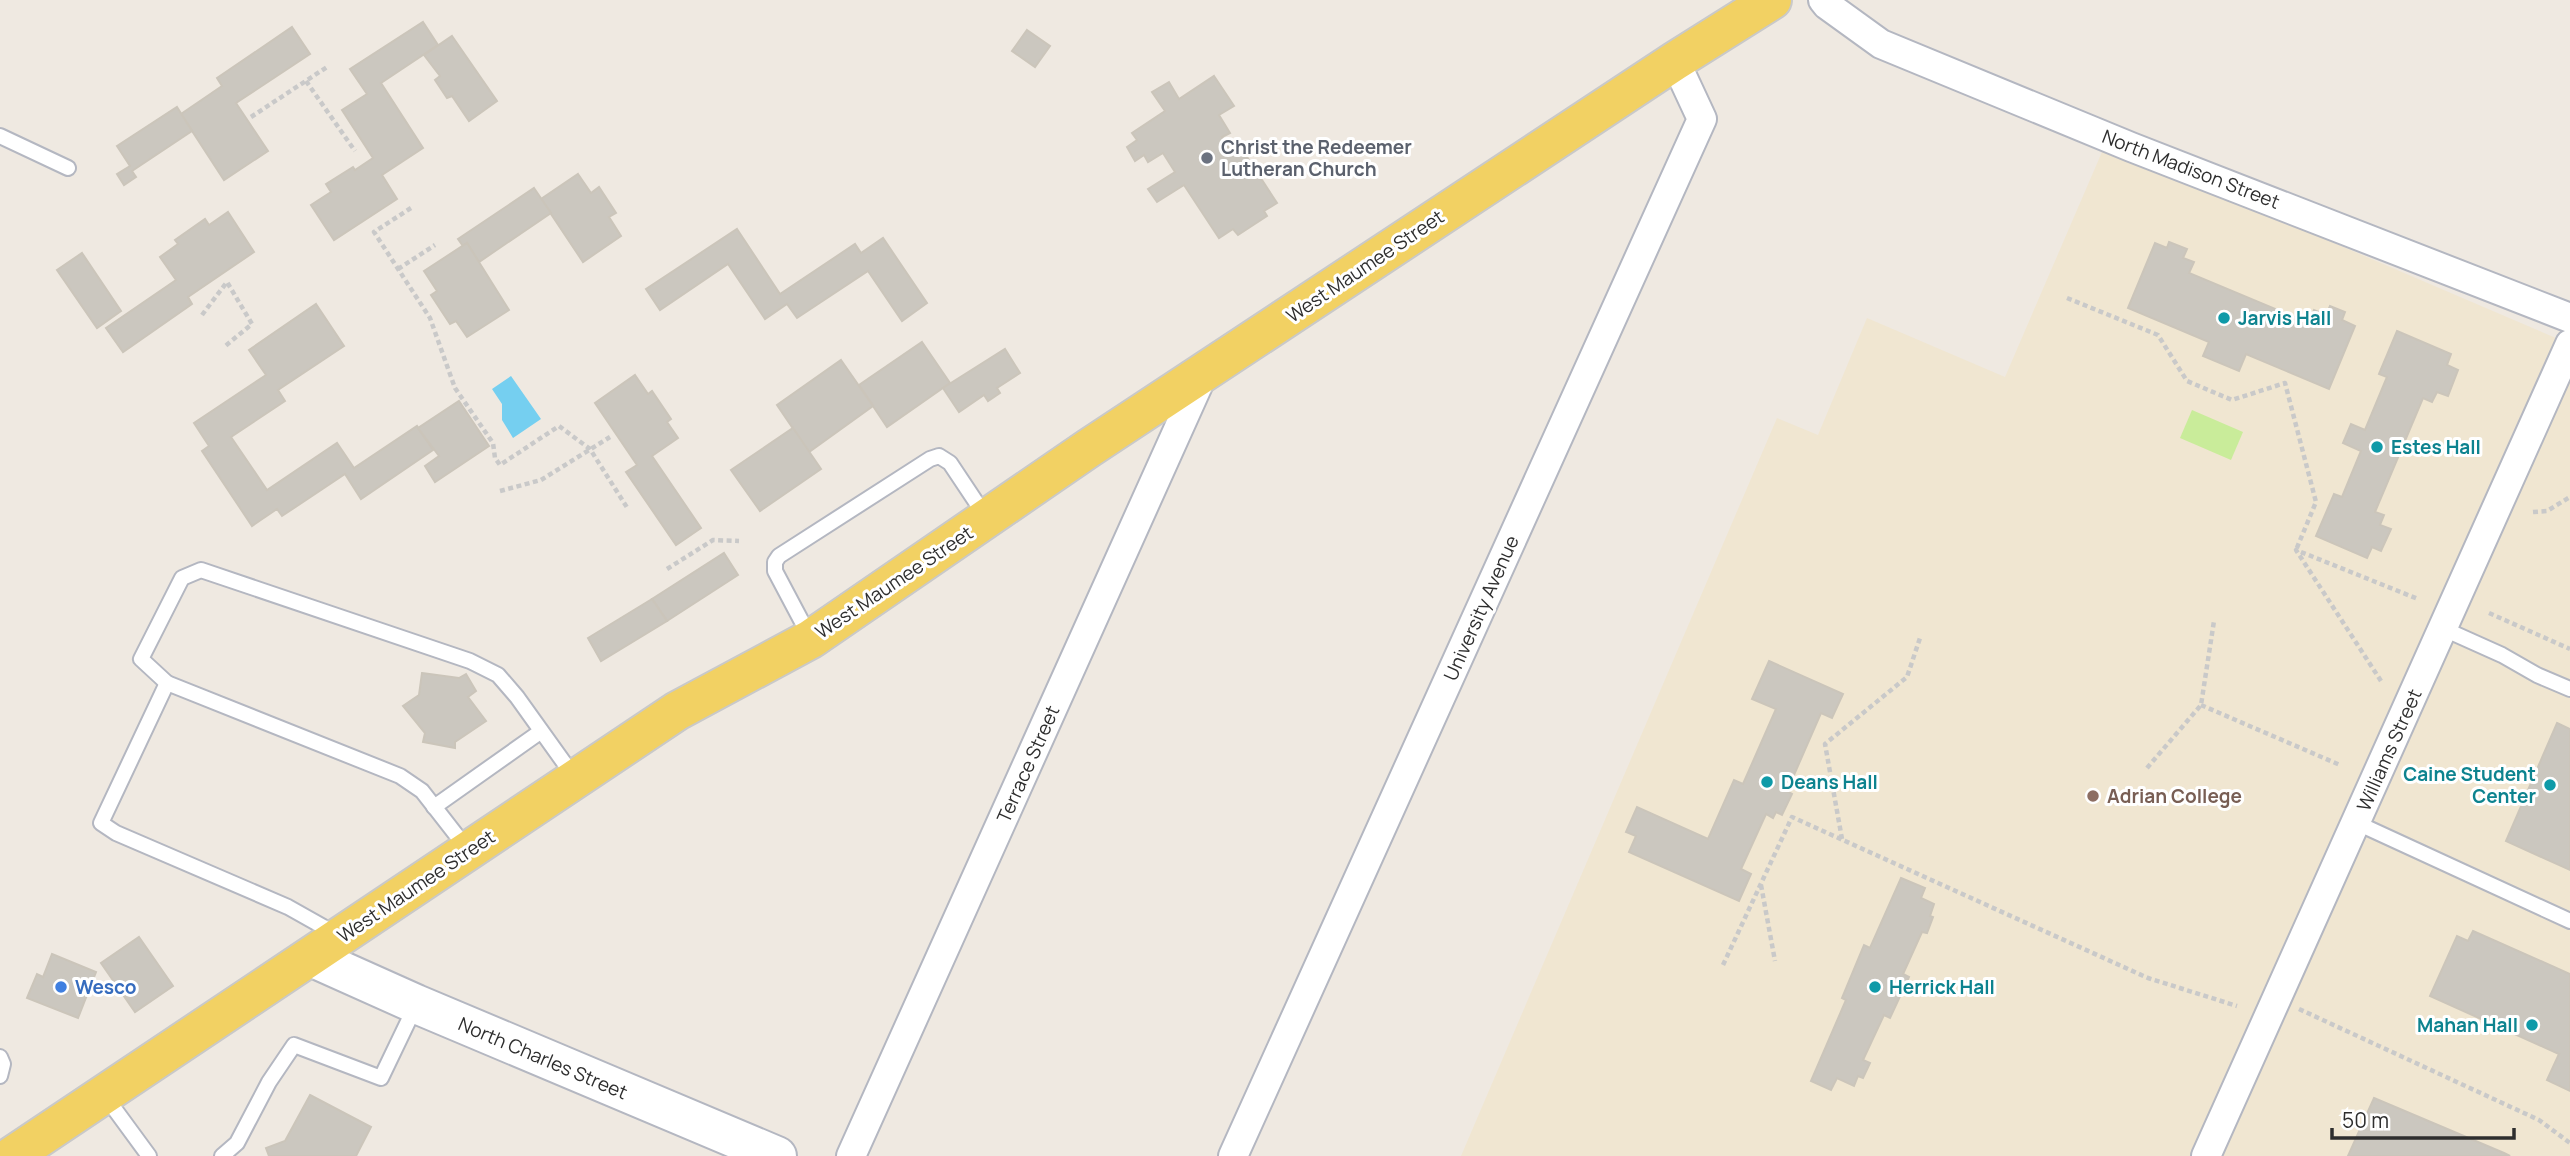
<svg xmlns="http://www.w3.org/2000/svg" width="2570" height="1156" font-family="Manrope,sans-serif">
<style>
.education{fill:#f0e6d1}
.pitch{fill:#c9ec9a}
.water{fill:#75cff0}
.building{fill:#cbc7bf;stroke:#cbc5ba;stroke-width:2}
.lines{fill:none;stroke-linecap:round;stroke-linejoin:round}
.lane-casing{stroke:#b4b7c1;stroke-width:18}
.street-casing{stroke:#b4b7c1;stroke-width:32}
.secondary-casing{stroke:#b4b7c1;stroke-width:42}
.primary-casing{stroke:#c9c9c9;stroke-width:42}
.path{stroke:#c9c9c9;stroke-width:4.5;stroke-dasharray:5 3.5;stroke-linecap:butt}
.lane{stroke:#fff;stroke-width:14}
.street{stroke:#fff;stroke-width:28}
.secondary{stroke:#fff;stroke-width:38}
.primary{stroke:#f2d163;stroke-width:38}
.worship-dot{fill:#6b7280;stroke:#fff;stroke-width:2.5}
.culture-dot{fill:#0f9aa8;stroke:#fff;stroke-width:2.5}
.education-dot{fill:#8d6e63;stroke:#fff;stroke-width:2.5}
.shop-dot{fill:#3f7fe0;stroke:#fff;stroke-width:2.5}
.labels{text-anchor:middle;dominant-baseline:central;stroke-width:6;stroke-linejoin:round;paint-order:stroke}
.worship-label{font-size:19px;font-weight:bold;fill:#5b616d;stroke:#fff;text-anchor:start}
.street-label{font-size:19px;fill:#2e2e2e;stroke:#fff}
.culture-label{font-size:19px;font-weight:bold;fill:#0d838f;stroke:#fff;text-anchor:start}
.education-label{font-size:19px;font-weight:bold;fill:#785e54;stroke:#fff;text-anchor:start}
.shop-label{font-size:19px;font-weight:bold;fill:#366cbe;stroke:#fff;text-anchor:start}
</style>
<rect width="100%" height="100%" fill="#efe9e1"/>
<!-- education -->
<path class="education" d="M2105,145L2570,344V1156H1461L1777,418L1818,435L1867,318L2005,377Z"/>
<!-- pitch -->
<path class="pitch" d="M2192,410L2243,432L2231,460L2180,438Z"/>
<!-- water -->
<path class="water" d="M511,376L541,419L513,438L502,420V404L492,389Z"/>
<!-- building -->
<g class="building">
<path d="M423,22L438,45L381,83L423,148L382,175L397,199L334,240L311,205L331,192L326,184L353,167L355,170L373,158L342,110L367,94L350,69Z"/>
<path d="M292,27L310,54L236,103L268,151L224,180L181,114L222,86L217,78Z"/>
<path d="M1027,30L1050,46L1035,67L1012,51Z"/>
<path d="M452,36L497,101L469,121L452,96L447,98L435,80L440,76L424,55Z"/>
<path d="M1214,76L1234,106L1219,115L1230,133L1222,137L1231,151L1240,146L1277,203L1264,211L1267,216L1238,235L1233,229L1219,238L1184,185L1157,202L1148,189L1175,172L1163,153L1148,162L1144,155L1135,161L1127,147L1137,140L1132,133L1165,111L1152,92L1169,82L1179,99Z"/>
<path d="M177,107L192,131L132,171L136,177L124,185L117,174L130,166L117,146Z"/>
<path d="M578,174L591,193L599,187L616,213L609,217L621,236L583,262L541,199Z"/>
<path d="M534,188L551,213L479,262L467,243L463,246L458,239Z"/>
<path d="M228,212L254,252L188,297L192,304L123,352L106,328L176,280L160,257L178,244L175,240L205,219L209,225Z"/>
<path d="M737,229L780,294L855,244L861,253L883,238L927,303L902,321L868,271L797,318L787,304L765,319L728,264L660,310L646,289Z"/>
<path d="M2169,242L2187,249L2183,258L2194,262L2189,273L2309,323L2314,310L2326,315L2330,306L2345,312L2342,320L2355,326L2329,389L2246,354L2239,371L2203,356L2209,342L2128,308L2155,243L2167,248Z"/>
<path d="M467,243L509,310L467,337L456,321L450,324L431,295L437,291L424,271Z"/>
<path d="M82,253L121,311L97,328L57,270Z"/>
<path d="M316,304L344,346L278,390L285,401L231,437L267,490L337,443L354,468L417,426L433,450L361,499L345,474L282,516L277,509L252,526L202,451L209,446L194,423L266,375L249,350Z"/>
<path d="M2397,331L2451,354L2447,365L2458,370L2448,396L2437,392L2432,402L2423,398L2375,512L2384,515L2380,525L2391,529L2381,551L2372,547L2367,558L2316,536L2334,494L2342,497L2361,451L2343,443L2351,424L2365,430L2387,377L2379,374Z"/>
<path d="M922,342L950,383L887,427L859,385Z"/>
<path d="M1005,349L1020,373L997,388L1000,393L988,401L984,395L959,412L943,388Z"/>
<path d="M841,360L873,406L809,452L777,405Z"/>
<path d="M635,375L648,394L652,391L671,419L667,422L678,438L652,456L701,528L676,545L626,472L637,465L595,403Z"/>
<path d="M459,401L489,446L435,482L425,466L439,456L418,428Z"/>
<path d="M793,428L821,469L760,511L731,470Z"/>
<path d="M724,553L738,575L667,621L652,599Z"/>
<path d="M652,599L667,621L601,661L588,638Z"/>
<path d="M1769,661L1843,694L1832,718L1821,713L1787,791L1792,794L1782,815L1776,812L1773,818L1766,814L1741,869L1751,874L1739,901L1629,852L1636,836L1626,832L1637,807L1708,839L1734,780L1743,784L1776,709L1752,699Z"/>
<path d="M422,673L459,678L466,674L476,691L468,697L486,721L455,742V748L423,742L425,733L403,706L419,695Z"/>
<path d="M2557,723L2570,729V870L2506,841Z"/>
<path d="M1901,878L1925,888L1921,898L1934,904L1930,916L1933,917L1927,933L1922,932L1903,974L1909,977L1890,1018L1884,1015L1863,1060L1870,1063L1863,1078L1858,1076L1854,1086L1837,1078L1831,1090L1811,1081L1846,1000L1842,998L1864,945L1870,948Z"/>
<path d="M2473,931L2570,974V1091L2547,1080L2559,1054L2430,996L2457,936L2468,941Z"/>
<path d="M139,937L173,986L135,1012L101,963Z"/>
<path d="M52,954L96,972L78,1018L27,998L37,974L43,977Z"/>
<path d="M310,1095L371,1127L356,1156H269L266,1148L285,1141Z"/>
<path d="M2374,1098L2504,1153L2510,1156H2348Z"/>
</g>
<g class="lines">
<!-- lane casing -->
<g class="lane-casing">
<g id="lane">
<path d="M0,136L68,168"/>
<path d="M2444,629L2502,655L2537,675L2570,689"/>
<path d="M811,639L775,571V562L779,556L930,459L939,456L950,463L986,517"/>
<path d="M167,683L141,659L182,578L201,570L470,661L498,675L517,697L575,778"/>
<path d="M434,807L540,732"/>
<path d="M2357,823L2570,921"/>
<path d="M336,934L288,907L116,833L101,823L167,683L400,776L422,791L468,850"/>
<path d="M0,1057L3,1064L0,1076"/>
<path d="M105,1096L149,1156"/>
<path d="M222,1156L237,1143L269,1082L294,1045L381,1078L416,1005"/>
</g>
</g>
<!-- street casing -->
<g class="street-casing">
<g id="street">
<path d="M1823,0L1827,5L1881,44L2131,147L2570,318"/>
<path d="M851,1156L1204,372"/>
<path d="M1233,1156L1702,119L1675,61"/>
<path d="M2206,1156L2570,344"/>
</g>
</g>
<!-- secondary casing -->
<g class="secondary-casing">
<path id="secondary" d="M311,957L416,1004L777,1156"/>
</g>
<!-- primary casing -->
<g class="primary-casing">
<path id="primary" d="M12,1156L677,711L811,639L1089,448L1675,61L1772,0"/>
</g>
<!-- path -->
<g class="path">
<path d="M306,81L355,151"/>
<path d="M251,117L327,67"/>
<path d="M411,208L374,232L430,318L455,388L493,443L495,458L500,465L559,426L590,449L628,509"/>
<path d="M398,269L435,245"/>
<path d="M2067,298L2158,335L2187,381L2232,400L2285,383L2316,502L2296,550"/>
<path d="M202,315L227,282L252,324L224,347"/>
<path d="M500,491L541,480L610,437"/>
<path d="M2533,512L2547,511L2570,497"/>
<path d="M667,569L713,540L739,541"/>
<path d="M2489,613L2570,649"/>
<path d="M2381,681L2296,550L2418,599"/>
<path d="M2201,705L2340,765"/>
<path d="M2147,768L2201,705L2214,621"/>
<path d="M1842,839L1825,744L1907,677L1920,638"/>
<path d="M1761,885L1775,961"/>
<path d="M1723,965L1792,817L2148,978L2237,1006"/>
<path d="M2299,1009L2539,1120L2570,1143"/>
</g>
<!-- lane -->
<use href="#lane" class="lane"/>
<!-- street -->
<use href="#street" class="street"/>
<!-- secondary -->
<use href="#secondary" class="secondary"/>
<!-- primary -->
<use href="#primary" class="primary"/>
</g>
<!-- markers -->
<circle class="worship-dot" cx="1207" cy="158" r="7"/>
<g class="culture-dot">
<circle cx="2224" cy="318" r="7"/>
<circle cx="2377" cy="447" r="7"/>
<circle cx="1767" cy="782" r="7"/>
<circle cx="2550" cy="785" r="7"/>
<circle cx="1875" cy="987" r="7"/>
<circle cx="2532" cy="1025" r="7"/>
</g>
<circle class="education-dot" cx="2093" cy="796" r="7"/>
<circle class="shop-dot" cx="61" cy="987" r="7"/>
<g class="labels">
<!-- worship labels -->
<g class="worship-label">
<text x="1221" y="147">Christ the Redeemer<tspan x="1221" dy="22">Lutheran Church</tspan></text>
</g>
<!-- street labels -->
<g class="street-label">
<text transform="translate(2191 169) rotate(21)">North Madison Street</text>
<text transform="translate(1365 266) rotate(-34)">West Maumee Street</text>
<text transform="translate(894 582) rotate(-34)">West Maumee Street</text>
<text transform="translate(1481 608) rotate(-66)">University Avenue</text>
<text transform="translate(2389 750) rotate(-66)">Williams Street</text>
<text transform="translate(1028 764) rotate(-66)">Terrace Street</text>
<text transform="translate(416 886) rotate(-34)">West Maumee Street</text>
<text transform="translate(543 1058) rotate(23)">North Charles Street</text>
</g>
<!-- culture labels -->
<g class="culture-label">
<text x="2238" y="318">Jarvis Hall</text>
<text x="2391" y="447">Estes Hall</text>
<text x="2536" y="774" text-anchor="end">Caine Student<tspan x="2536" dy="22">Center</tspan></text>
<text x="1781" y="782">Deans Hall</text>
<text x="1889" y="987">Herrick Hall</text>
<text x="2518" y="1025" text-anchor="end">Mahan Hall</text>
</g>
<!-- education labels -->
<g class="education-label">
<text x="2107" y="796">Adrian College</text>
</g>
<!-- shop labels -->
<g class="shop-label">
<text x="75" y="987">Wesco</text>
</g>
</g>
<!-- scale -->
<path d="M2332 1128v10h182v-10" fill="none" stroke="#2e2e2e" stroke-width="3.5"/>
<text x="2342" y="1128" font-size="21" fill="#2e2e2e" stroke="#ffffff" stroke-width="5" paint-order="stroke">50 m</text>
</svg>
